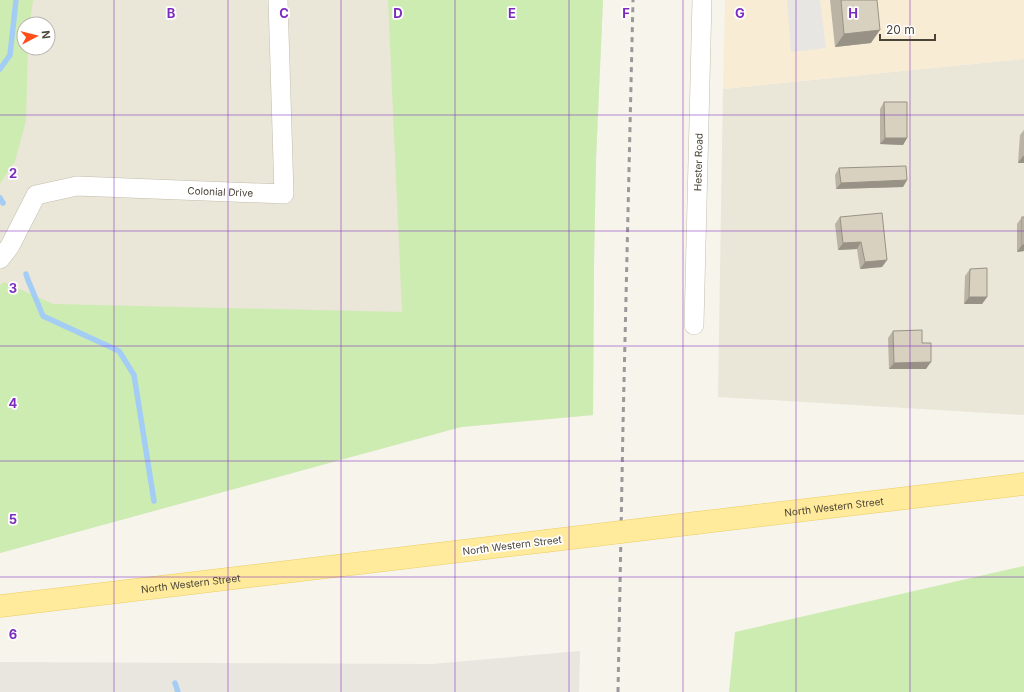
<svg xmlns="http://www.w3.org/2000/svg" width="1024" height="692" font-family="Inter,sans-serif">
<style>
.residential{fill:#eae6d8;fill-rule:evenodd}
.commercial{fill:#f8ecd5}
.industrial{fill:#e9e5df}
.green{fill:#cdecb1}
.parking{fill:#e8e6e2}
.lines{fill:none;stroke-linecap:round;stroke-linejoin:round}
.stream{stroke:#a4cdf5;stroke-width:5.5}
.minor-casing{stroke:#c2bdac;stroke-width:20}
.major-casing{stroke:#ecce63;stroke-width:23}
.minor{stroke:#fff;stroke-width:19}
.major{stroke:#ffeb9b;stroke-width:22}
.rail{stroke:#999;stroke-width:3;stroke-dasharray:5 5;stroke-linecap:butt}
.major-bridge-casing{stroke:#ecce63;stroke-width:23;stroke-linecap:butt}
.major-bridge{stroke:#ffeb9b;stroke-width:22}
.wall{fill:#bbb4a4}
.shaded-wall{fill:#989286}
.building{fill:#d9d1bf;stroke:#989286}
.grid{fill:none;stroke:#7b2cbf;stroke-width:1;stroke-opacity:0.55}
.labels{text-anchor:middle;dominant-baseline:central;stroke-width:3.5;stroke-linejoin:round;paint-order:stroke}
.street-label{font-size:10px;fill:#4b4538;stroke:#fff}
.grid-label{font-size:13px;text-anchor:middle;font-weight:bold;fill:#7b2cbf;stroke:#fff;stroke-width:3.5;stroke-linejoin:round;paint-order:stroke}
</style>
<rect width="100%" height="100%" fill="#f6f4eb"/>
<!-- residential -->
<g class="residential">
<path d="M0,0H603L596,159L594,262L593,415L461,427L0,553ZM24,24H48V48H24Z"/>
<path d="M1024,59V415L718,397L723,89Z"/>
</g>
<!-- commercial -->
<path class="commercial" d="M725,0H1024V59L723,89Z"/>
<!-- industrial -->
<path class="industrial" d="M580,651L579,692H0V662L432,664Z"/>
<!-- green -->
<g class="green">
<path d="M0,0H33L30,24H24V48H28L26,121L15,161L0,184Z"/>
<path d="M388,0H603L596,159L594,262L593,415L461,427L0,553V285L4,282L53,304L402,312Z"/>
<path d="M1024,566V692H729L735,632Z"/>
</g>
<!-- parking -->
<path class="parking" d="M787,0H820L826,48L791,52Z"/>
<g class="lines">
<!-- stream -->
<g class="stream">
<path d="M0,69L10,55L16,0"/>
<path d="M0,198L3,203"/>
<path d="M26,274L28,280L43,316L119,351L134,375L154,501"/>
<path d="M175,683L178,692"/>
</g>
<!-- minor casing -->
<g class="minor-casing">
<g id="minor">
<path id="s1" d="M0,259L10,246L36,195L77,186L284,194L278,0"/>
<path id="s2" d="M694,325L702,0"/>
</g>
</g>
<!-- major casing -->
<g class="major-casing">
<g id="major">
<path id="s3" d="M696,523L1024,484"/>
<path id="s4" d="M0,606L546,541"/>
</g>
</g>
<!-- minor -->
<use href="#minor" class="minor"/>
<!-- major -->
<use href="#major" class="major"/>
<!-- rail -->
<path class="rail" d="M618,692L623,425L633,0"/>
<!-- major-bridge casing -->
<g class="major-bridge-casing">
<path id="major-bridge" d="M546,541L696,523"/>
</g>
<!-- major-bridge -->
<use href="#major-bridge" class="major-bridge"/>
</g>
<!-- wall -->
<g class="wall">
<path d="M830,0H877L871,43L835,47Z"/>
<path d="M884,102L907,138L903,145L880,144V109Z"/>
<path d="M1024,130V163H1018L1020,135Z"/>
<path d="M839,168L907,180L903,187L836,189L835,175Z"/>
<path d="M840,217L887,260L882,267L860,269L857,249L838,250L835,224Z"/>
<path d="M1022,217L1024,251L1017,252V224Z"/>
<path d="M970,269L987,297L982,304H964L965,276Z"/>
<path d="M893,331L922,343L926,369H889L888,338Z"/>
</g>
<!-- shaded-wall -->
<g class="shaded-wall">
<path d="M880,30L871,43L835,47L844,34Z"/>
<path d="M885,138H907L903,145L880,144Z"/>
<path d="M1023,156H1024V163H1018Z"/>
<path d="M907,180L903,187L836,189L841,183Z"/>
<path d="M861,242L857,249L838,250L843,243Z"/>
<path d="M1022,245H1024V251L1017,252Z"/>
<path d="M887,260L882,267L860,269L865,262Z"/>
<path d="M969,297H987L982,304H964Z"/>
<path d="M931,362L926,369H889L894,363Z"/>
</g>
<!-- building -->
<g class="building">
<path d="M841,0H877L880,30L844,34Z"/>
<path d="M884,102H907V138H885Z"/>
<path d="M906,166L907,180L841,183L839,168Z"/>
<path d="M882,213L887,260L865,262L861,242L843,243L840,217Z"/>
<rect x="1022" y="217" width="2" height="28"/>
<path d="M987,268V297H969L970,269Z"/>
<path d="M922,330V343H931V362L894,363L893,331Z"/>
</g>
<!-- grid -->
<path class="grid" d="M114,0V692M228,0V692M341,0V692M455,0V692M569,0V692M683,0V692M796,0V692M910,0V692M0,115H1024M0,231H1024M0,346H1024M0,461H1024M0,577H1024"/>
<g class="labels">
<!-- street labels -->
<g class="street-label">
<text stroke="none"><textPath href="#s2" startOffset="163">Hester Road</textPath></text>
<text stroke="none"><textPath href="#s1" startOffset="259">Colonial Drive</textPath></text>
<text stroke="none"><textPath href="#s3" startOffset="139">North Western Street</textPath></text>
<text transform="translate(512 545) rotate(-7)">North Western Street</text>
<text stroke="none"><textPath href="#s4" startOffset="192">North Western Street</textPath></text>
</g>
</g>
<g class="grid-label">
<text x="171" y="18">B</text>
<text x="284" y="18">C</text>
<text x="398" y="18">D</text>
<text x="512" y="18">E</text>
<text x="626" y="18">F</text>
<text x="740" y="18">G</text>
<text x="853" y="18">H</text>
<text x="13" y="178">2</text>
<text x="13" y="293">3</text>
<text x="13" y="408">4</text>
<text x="13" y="524">5</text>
<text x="13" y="639">6</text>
</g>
<!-- north arrow -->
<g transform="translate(36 36) rotate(83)"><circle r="19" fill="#ffffff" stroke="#b7b5af"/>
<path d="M0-3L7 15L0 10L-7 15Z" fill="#ff4e19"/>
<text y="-6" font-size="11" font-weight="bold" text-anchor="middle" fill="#4b4538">N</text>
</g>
<!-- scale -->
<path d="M880 34v6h55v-6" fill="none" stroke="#4b4538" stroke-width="2"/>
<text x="886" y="34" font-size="12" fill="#4b4538" stroke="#ffffff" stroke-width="3" paint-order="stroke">20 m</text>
</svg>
